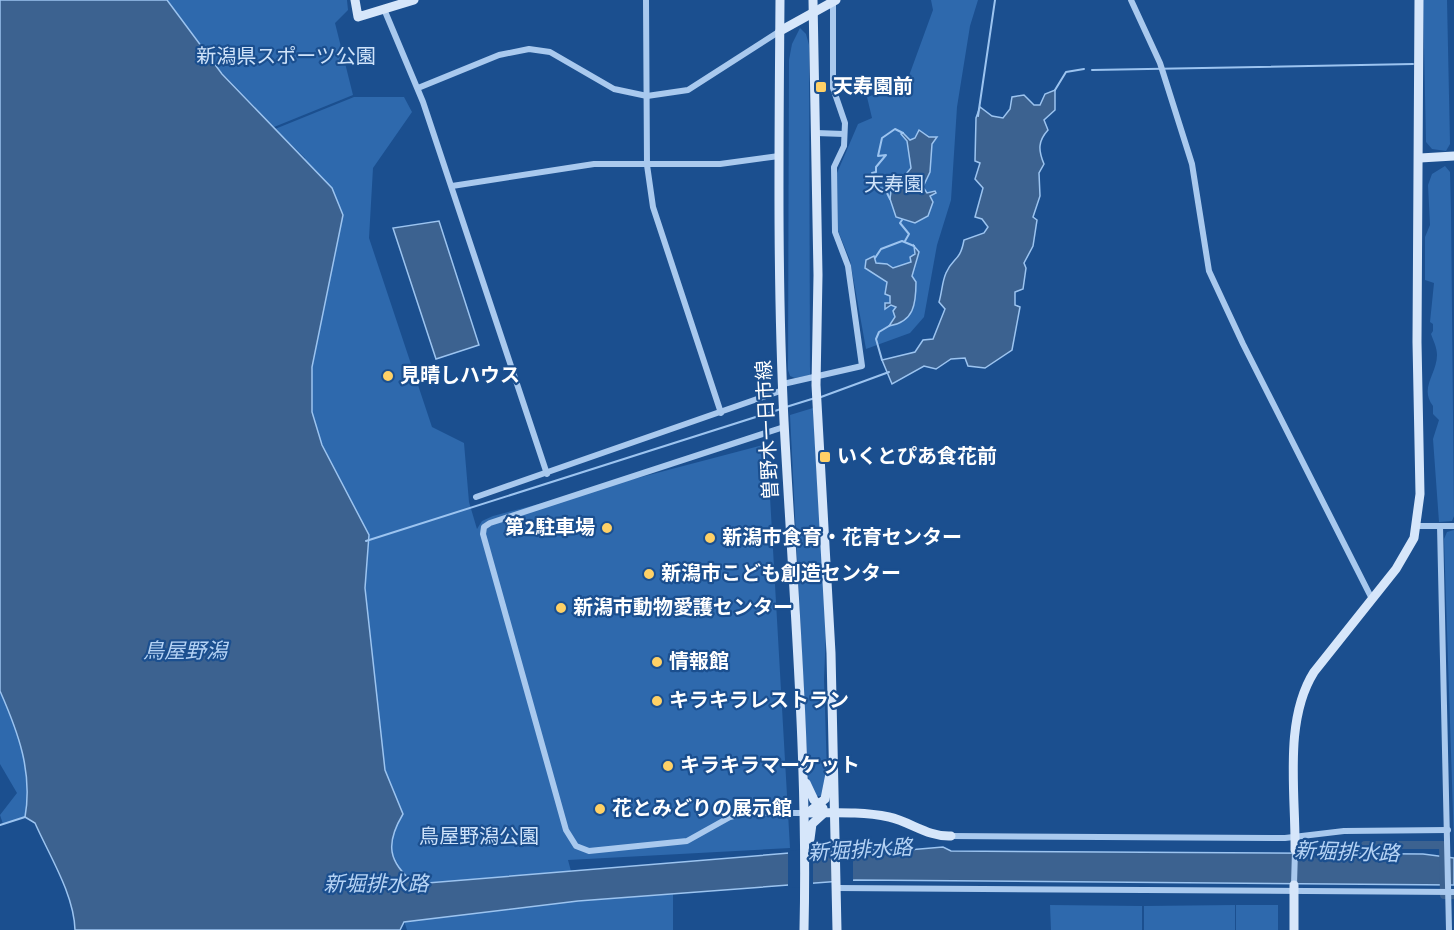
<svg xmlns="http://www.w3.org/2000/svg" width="1454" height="930" font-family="'Source Sans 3','Noto Sans JP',sans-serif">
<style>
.green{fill:#2e69ad}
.water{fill:#3c6290;stroke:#9cc4f0;stroke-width:1.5}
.pier{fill:#1b4f8f}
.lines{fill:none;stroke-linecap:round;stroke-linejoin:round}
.stream{stroke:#9cc4f0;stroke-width:2}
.canal{stroke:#3c6290;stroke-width:8}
.street{stroke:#a9c9ee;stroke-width:6}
.secondary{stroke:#d6e6fa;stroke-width:9}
.poi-dot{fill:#ffd166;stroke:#1b4f8f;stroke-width:2}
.labels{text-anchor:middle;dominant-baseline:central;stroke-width:4.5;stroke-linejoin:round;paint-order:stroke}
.park-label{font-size:20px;fill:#cfe3fa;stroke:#1b4f8f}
.poi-label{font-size:20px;font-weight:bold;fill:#fff;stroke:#1b4f8f;text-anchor:start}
.street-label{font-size:20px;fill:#fff;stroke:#1b4f8f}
.water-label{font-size:21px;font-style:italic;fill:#b5d3f5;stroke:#1b4f8f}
</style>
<rect width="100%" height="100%" fill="#1b4f8f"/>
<!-- green -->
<g class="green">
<path d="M167,0H347L348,10L335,23L353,95L274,127L210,60Z"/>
<path d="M931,0H978L970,26L957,107L951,200L937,245L924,317L910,333L866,349L850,260L838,231L837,173L858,124L872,118L867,97L906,84L933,10Z"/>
<path d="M1423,0H1447L1450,144L1446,151L1432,149L1426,142Z"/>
<path d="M800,28L806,34L809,45L810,375L795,378L790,376L788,370L789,60L792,44Z"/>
<path d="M354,97H404L412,112L373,168L369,238L432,427L464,443L469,502L477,529L482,521L493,516L767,444L790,848L568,860L579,901L673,894V930H407C400,912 406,893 402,874C400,864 391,856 391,844C391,833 397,824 403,814L385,770L365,588L369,535L322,445L312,412V367L319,330L305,158L275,129Z"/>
<path d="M1445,166L1450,172L1451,211L1454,516L1452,521L1439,522L1433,439L1439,420L1433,414V406C1419,388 1437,374 1437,355C1437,347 1433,340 1431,334L1433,331V324L1430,322L1434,283L1425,280V237L1430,225L1428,185L1432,174Z"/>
<path d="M813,408L826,632L824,679L827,772L823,796H814L808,777L790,415Z"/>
<path d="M1454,530V844L1444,539L1447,532Z"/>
<path d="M0,689C18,730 33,771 25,817L3,824L0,815L17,793L0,764Z"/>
<path d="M1050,905L1142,906V930H1051Z"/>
<path d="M1235,905V930H1144V906Z"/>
<rect x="1236" y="905" width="42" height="25"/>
</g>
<!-- water -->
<g class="water">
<path d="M0,0H167L222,74L332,188L343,215L312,367V412L322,445L369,535L365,588L385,770L403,814C385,844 388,862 415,884L826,850H908L943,847L951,851L1423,854L1454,858V885L855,880L578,901L404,922L400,930H75C74,894 49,855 35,823L25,817C33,772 18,732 0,691Z"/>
<path d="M1055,90V110L1044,120L1048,130C1038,141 1038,150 1044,164L1039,173L1040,196L1033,217L1037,220L1033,246L1024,263L1026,268L1023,289L1015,292V305L1020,307L1012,350L985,368L968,366L965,358L951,359L936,369L924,366L892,384L882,360L915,352L923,340L933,339L945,309L939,302C942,292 942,282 946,273C953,257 960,262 964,240L984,233L988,227L982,219L975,217L983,188L975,179L980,163L975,161L976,118L980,107L992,116L1003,118L1010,109L1012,97L1024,95L1034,105H1040L1045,94Z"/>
<path d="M919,130L929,137H937L932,144L930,172L923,187L927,193L935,191L936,193L930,196L933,202L928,216L915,223L896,217L890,199L892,183L902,179L911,168L907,141L901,134L903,133L910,140L915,138Z"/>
<path d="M439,221L479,345L436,359L393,228Z"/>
<path d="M914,246L919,252L912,276L916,282C916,304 914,322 889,326L895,317L893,311L896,307L891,305L885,309V303H890V296L885,294L887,282L865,268L866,260L874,256L876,263L887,264L893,268L911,262L910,257L915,254Z"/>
</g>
<!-- pier -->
<g class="pier">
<path d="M832,847H853V883L833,884Z"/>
<path d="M813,848V886L788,888V851Z"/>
</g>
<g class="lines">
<!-- stream -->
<g class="stream">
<path d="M1092,70L1413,64"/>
<path d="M1055,90L1066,72L1084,69"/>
<path d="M978,116L995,0"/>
<path d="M890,199L885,189L878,188L872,173L876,172V167L886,155L878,156L882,138L895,129L903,133"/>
<path d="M902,220L900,223L909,234L905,241"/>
<path d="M875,258L881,249L902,241L914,246"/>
<path d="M882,360L876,339L879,332L889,326"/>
<path d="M821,397L889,372"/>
<path d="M786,407L815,398"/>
<path d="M366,541L781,409"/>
<path d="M0,825L25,817"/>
</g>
<!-- canal -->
<path class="canal" d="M1365,845H1443L1444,895H1454"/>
<!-- street -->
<g class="street">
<path d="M646,0L647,165L653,207L721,413"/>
<path d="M1131,0L1160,63L1192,164L1209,271L1243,344L1372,599"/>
<path d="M384,9L423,102L547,474"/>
<path d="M418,88L499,55L529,49L550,52L614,89L647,96L688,90L780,31"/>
<path d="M816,133L844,134"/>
<path d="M452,186L594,164H720L779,156"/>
<path d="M783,384L862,366L848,266L835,232L834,167L844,146L845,123L833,88V1"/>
<path d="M784,427L490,523L484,527L483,534L566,830L576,846L589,851L687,841L730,817L746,813H804"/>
<path d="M476,497L783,390"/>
<path d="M1417,526H1454"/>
<path d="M1440,526L1449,930"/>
<path d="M951,836L1285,838L1344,831L1448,830"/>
<path d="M1294,885L1295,850"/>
<path d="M837,888L1454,892"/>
</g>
<!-- secondary -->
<g class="secondary">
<path d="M355,0L358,17L414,0"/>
<path d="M780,0C779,140 777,281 784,421C793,591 808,760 804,930"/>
<path d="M813,0L818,275L816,385L831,653L837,930"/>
<path d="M780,31L836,0"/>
<path d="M1420,158L1454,156"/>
<path d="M806,783L814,800L823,808"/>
<path d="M809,812L825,799L830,774"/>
<path d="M804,813C832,813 861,811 889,817C911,822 928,837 951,836"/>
<path d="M810,839L812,824L824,813"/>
<path d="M1295,850C1296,795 1283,721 1314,672L1396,569L1414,538L1420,494L1417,342L1419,0"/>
<path d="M1294,930V885"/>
</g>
</g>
<!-- markers -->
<g class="poi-dot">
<rect x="815" y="81" width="12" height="12" rx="3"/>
<circle cx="388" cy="376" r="6"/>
<rect x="819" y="451" width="12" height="12" rx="3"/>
<circle cx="607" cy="528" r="6"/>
<circle cx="710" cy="538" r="6"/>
<circle cx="649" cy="574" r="6"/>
<circle cx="561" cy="608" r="6"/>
<circle cx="657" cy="662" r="6"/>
<circle cx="657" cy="701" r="6"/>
<circle cx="668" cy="766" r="6"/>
<circle cx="600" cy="809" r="6"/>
</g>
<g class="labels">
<!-- park labels -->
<g class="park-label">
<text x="286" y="57">新潟県スポーツ公園</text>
<text x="894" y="185">天寿園</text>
<text x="479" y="837">鳥屋野潟公園</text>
</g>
<!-- poi labels -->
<g class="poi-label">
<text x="833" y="87">天寿園前</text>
<text x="400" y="376">見晴しハウス</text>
<text x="837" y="457">いくとぴあ食花前</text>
<text x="595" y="528" text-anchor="end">第2駐車場</text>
<text x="722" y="538">新潟市食育・花育センター</text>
<text x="661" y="574">新潟市こども創造センター</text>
<text x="573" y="608">新潟市動物愛護センター</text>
<text x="669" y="662">情報館</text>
<text x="669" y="701">キラキラレストラン</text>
<text x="680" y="766">キラキラマーケット</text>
<text x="612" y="809">花とみどりの展示館</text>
</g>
<!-- street labels -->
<g class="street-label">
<text transform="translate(768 430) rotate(-93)">曽野木一日市線</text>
</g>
<!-- water labels -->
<g class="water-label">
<text x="185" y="651">鳥屋野潟</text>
<text transform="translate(860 850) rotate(-3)">新堀排水路</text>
<text transform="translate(1347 852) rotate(2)">新堀排水路</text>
<text x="376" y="884">新堀排水路</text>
</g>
</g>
</svg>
